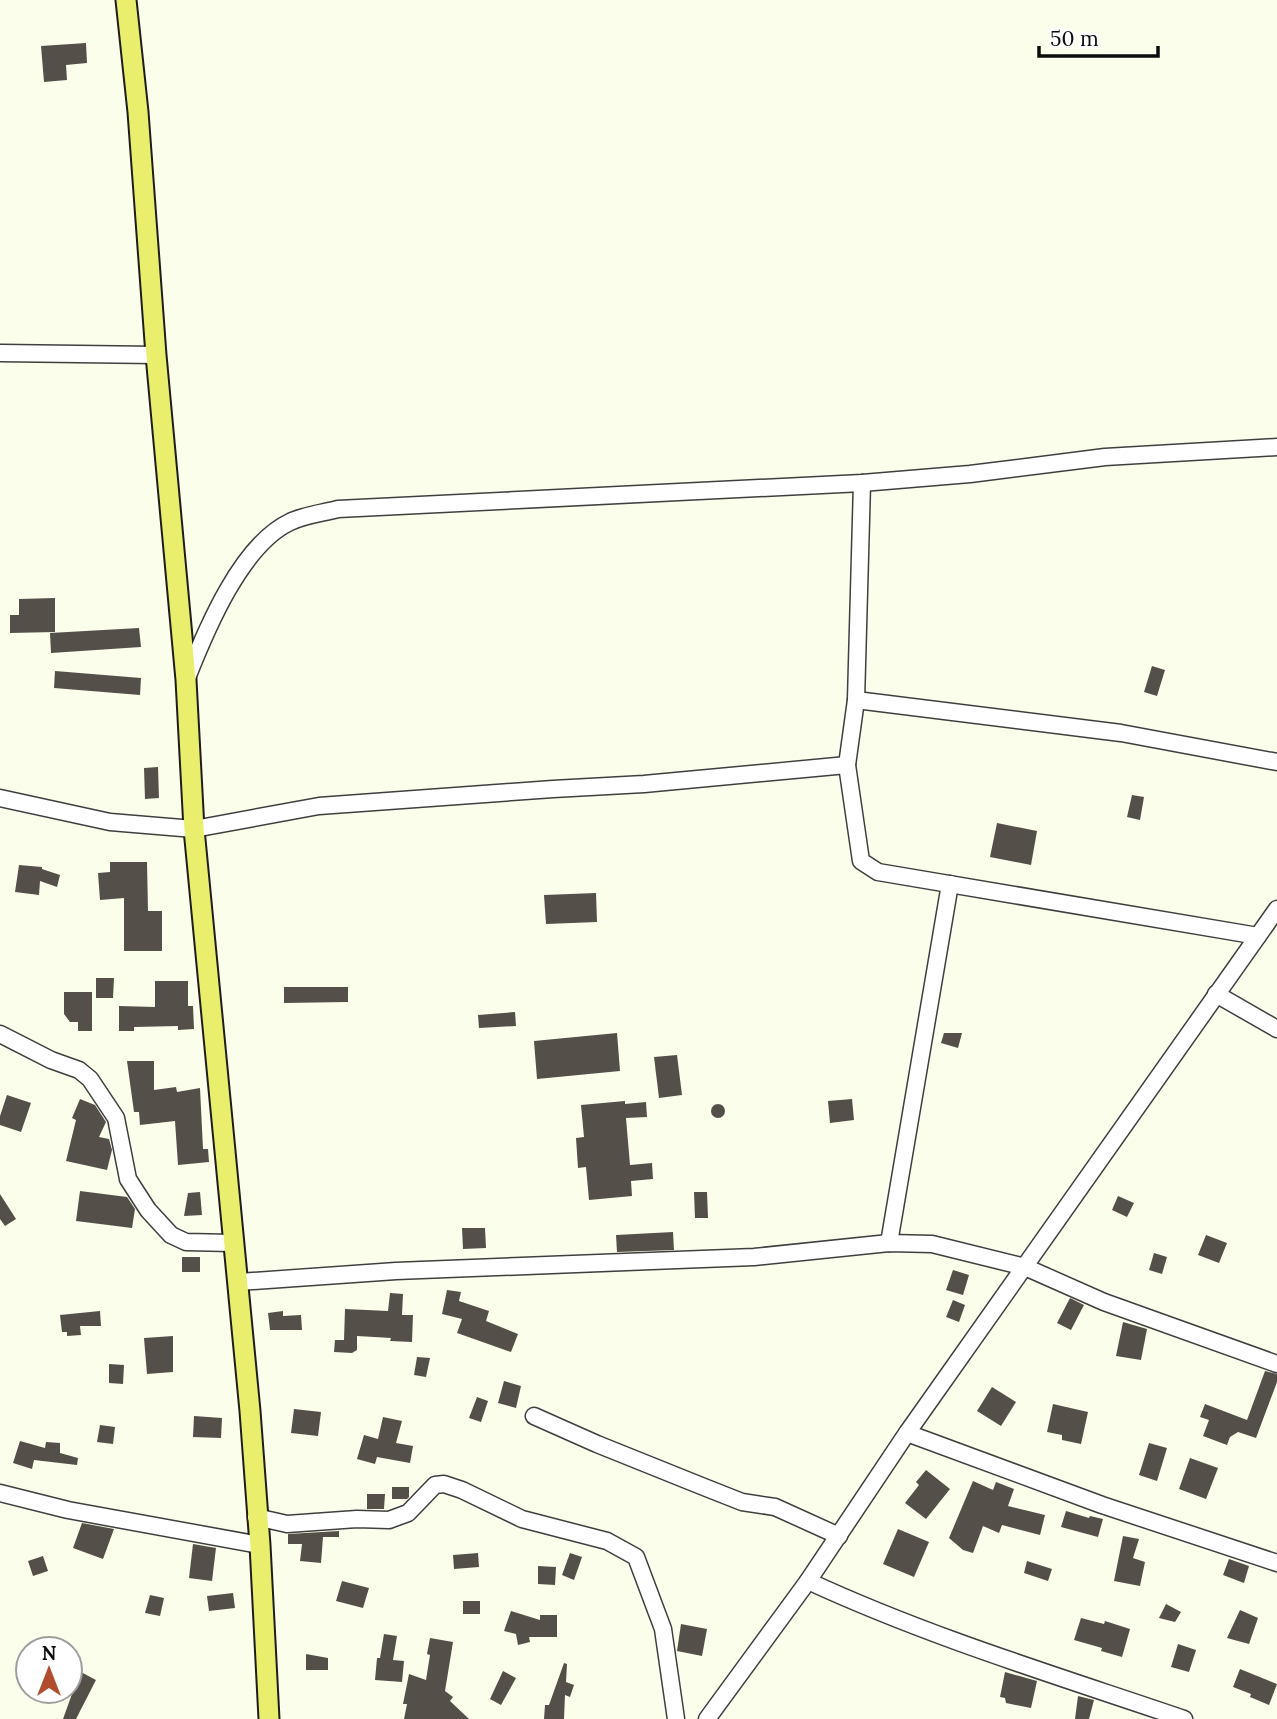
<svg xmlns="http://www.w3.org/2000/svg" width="1277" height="1719" font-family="Lora,serif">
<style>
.building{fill:#545049}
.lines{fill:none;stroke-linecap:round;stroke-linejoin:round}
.minor-casing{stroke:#3f3f3f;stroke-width:19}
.major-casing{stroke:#1d1d1d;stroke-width:23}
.minor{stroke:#fff;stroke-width:16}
.major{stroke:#e9ee6c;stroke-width:19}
</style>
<rect width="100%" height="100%" fill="#fcfeec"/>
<!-- building -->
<g class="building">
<path d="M86,43L87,63L66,65L67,80L44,82L41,46Z"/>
<path d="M55,598V632L10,633V615H19V599Z"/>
<path d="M139,628L141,647L51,653L50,633Z"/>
<path d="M1152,666L1165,670L1157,696L1144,692Z"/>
<path d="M55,671L141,678L140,695L54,688Z"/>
<path d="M158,767L159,798L145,799L144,768Z"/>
<path d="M1132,795L1144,797L1140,820L1127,817Z"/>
<path d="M997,823L1037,831L1031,865L990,857Z"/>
<path d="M110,862H147L148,911H162V951H124V898L100,900L98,873L110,872Z"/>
<path d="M19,865L42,867V869L60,875L57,887L40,881L39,895L15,892Z"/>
<path d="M596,893L597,922L546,924L544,895Z"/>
<path d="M96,978H114L113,998H96Z"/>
<path d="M155,981H188V1006H193L194,1029L178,1030V1026L134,1027V1031H119V1006L155,1007Z"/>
<path d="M284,987H348V1002L284,1003Z"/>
<path d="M64,992H92V1031H78V1022H70L64,1014Z"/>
<path d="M515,1012L516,1026L479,1028L478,1015Z"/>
<path d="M617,1033L620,1071L537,1079L534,1041Z"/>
<path d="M944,1033H962L958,1048L941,1043Z"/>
<path d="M677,1055L682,1095L659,1098L654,1057Z"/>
<path d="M127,1061H154V1090L176,1087L177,1092L200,1088L203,1149H208L209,1162L178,1165L175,1121L140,1125L139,1112H134Z"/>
<path d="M7,1095L31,1103L21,1132L0,1125V1116Z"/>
<path d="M80,1099L95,1105L106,1122L99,1137L109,1139L112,1150L107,1170L66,1161L76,1120L72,1118Z"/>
<path d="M852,1099L854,1120L830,1123L828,1101Z"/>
<path d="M625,1101V1104L646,1102L647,1117L626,1118L630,1165L652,1163L653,1179L631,1181L632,1196L589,1200L586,1167L578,1168L576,1138L584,1137L581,1105Z"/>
<circle cx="718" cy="1111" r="7"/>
<path d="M80,1191L127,1197L135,1209L132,1228L76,1221Z"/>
<path d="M200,1192L202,1215L184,1216L188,1193Z"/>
<path d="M694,1192H707L708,1218H695Z"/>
<path d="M0,1194L16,1219L5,1226L0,1219Z"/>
<path d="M1118,1196L1134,1203L1127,1217L1112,1210Z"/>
<path d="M462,1228H485L486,1248L463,1249Z"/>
<path d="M673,1232L674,1250L617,1252L616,1235Z"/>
<path d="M1206,1235L1227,1243L1219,1263L1198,1255Z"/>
<path d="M1154,1253L1167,1257L1162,1274L1149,1270Z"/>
<rect x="182" y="1257" width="18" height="15"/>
<path d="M953,1270L969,1275L963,1295L946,1290Z"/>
<path d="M447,1290L461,1292L459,1301L489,1311L486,1321L518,1334L511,1352L457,1333L462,1319L442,1314Z"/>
<path d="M390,1293L403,1294L402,1315H413L412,1342L390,1341L391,1338L357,1336V1350L352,1353L334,1352L335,1340H344L345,1309L388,1311Z"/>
<path d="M1070,1298L1084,1305L1071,1330L1057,1323Z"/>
<path d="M953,1300L965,1305L959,1322L946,1317Z"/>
<path d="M100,1311L101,1326H80L81,1335L67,1336V1332H62L60,1315Z"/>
<path d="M283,1311V1316L301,1315L302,1330H270L268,1313Z"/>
<path d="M1123,1322L1147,1329L1141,1360L1116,1356Z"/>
<path d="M173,1336V1372L147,1374L144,1338Z"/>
<path d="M417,1357L430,1358L426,1377L414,1375Z"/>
<path d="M109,1364L124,1365L123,1384L109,1383Z"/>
<path d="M1265,1371L1277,1374V1382L1256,1438L1238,1432L1230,1437L1227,1445L1203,1436L1209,1420L1200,1417L1205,1404L1247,1420Z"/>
<path d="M504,1381L521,1386L516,1408L498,1403Z"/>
<path d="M992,1387L1016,1402L1001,1426L977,1411Z"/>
<path d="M477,1397L488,1401L481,1422L469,1418Z"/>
<path d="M1053,1404L1088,1412L1081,1444L1062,1440V1435L1047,1432Z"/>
<path d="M294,1409L321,1412L318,1436L291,1433Z"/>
<path d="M194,1416L222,1418L221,1438L193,1437Z"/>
<path d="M383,1417L402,1421L396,1443L413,1446L410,1463L377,1457L375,1464L357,1459L364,1435L378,1439Z"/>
<path d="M100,1425L115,1427L113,1444L97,1442Z"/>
<path d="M20,1441L45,1448L46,1442L60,1443V1453L78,1458L77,1465L34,1460L32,1469L13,1463Z"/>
<path d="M1149,1443L1167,1448L1157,1481L1139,1475Z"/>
<path d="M1190,1458L1218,1468L1206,1499L1179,1489Z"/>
<path d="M926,1470L950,1489L926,1519L905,1503L919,1485L916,1482Z"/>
<path d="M973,1481L993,1490L996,1482L1014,1489L1008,1506L1045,1515L1040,1535L1002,1525L999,1533L983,1526L973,1553L963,1550L949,1538Z"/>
<path d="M392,1487H409V1497L407,1499H392Z"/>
<path d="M367,1494H385L384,1509H367Z"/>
<path d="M1066,1511L1089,1518L1090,1516L1103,1519L1098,1537L1061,1527Z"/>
<path d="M82,1523L114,1529L103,1559L73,1548Z"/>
<path d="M898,1529L929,1542L914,1577L883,1564Z"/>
<path d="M339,1531V1537H323L321,1563L300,1561L302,1544H288V1534Z"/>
<path d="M1123,1536L1139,1539L1133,1558L1145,1562L1140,1586L1114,1581Z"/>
<path d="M193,1544L216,1548L212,1581L189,1578Z"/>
<path d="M478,1553L479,1567L454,1569L453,1555Z"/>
<path d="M570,1553L582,1557L574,1580L562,1575Z"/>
<path d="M43,1556L48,1571L33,1576L28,1561Z"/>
<path d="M1229,1559L1249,1566L1244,1583L1223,1575Z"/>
<path d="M1027,1561L1052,1569L1048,1581L1024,1573Z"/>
<path d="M538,1566L556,1567L555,1585L538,1584Z"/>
<path d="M342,1581L369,1588L363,1608L336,1601Z"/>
<path d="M233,1593L235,1608L209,1611L207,1596Z"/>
<path d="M150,1595L164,1598L160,1616L145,1613Z"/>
<rect x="463" y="1601" width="17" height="13"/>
<path d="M1166,1604L1181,1612L1175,1622L1159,1618Z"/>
<path d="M1240,1610L1258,1618L1249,1644L1227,1638Z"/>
<path d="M511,1611L540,1620V1615H557V1637H529L530,1642L518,1645L516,1634L504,1631Z"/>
<path d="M1081,1618L1104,1624L1105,1621L1130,1629L1122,1657L1101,1651L1102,1648L1074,1640Z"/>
<path d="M681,1624L707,1629L702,1656L677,1651Z"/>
<path d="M384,1634L397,1636L393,1660L404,1661L402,1682L375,1680L377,1658H380Z"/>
<path d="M430,1638L453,1642L445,1691L453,1697L450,1701L469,1719H404L407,1704H403L409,1674L426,1680L430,1655L427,1654Z"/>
<path d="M1178,1644L1196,1650L1189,1672L1171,1667Z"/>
<path d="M306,1654L328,1658V1670H306Z"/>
<path d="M564,1663L567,1664L566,1682L574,1685L570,1697L565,1695L564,1719H544L545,1705H549Z"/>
<path d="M1240,1669L1277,1684L1269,1705L1250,1697L1251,1694L1233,1687Z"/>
<path d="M79,1671L96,1680L76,1719H63L72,1694L68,1692Z"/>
<path d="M503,1671L516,1678L501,1705L490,1699Z"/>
<path d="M1005,1672L1037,1681L1031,1708L1006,1703L1005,1698L1000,1697Z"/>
<path d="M1078,1696L1094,1700L1089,1719H1075Z"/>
</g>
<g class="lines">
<!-- minor casing -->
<g class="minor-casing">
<g id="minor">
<path d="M0,353L156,355"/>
<path d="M862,483L856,700L847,765L861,861L878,872L1258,936"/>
<path d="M187,678C206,630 241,545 290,522C304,515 323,513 338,509L862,483L970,474L1105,457L1277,447"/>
<path d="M856,700L1121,733L1277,762"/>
<path d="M0,798L110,822L194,829L319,806L553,789L644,784L847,765"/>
<path d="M1216,994L1277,1029"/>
<path d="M0,1034L51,1060L79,1070L90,1079L116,1118L128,1179L148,1210L171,1235L186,1242L232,1243"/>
<path d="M889,1243L950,884"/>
<path d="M239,1282L396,1271L754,1257L889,1243L932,1244L1025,1267L1104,1302L1277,1364"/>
<path d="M534,1416L597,1444L704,1487L742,1502L775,1507L839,1536"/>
<path d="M907,1433L1102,1505L1277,1563"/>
<path d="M0,1493L68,1510L260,1545"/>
<path d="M256,1517L287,1524L357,1519L389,1520L408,1513L435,1485L444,1484L462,1490L522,1519L607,1541L636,1557L663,1629L676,1719"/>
<path d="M808,1581C929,1637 1058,1676 1184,1719"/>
<path d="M707,1719L808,1581L907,1433L1277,909"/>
</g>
</g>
<!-- major casing -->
<g class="major-casing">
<path id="major" d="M126,0L138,112L156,355L186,680L194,829L250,1411L260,1545L269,1719"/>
</g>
<!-- minor -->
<use href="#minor" class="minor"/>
<!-- major -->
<use href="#major" class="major"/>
</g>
<!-- north arrow -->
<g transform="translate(49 1670)"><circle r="33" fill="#ffffff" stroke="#9e9e9e" stroke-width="2"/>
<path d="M0-5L12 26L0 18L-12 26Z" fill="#b14d2f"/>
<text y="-10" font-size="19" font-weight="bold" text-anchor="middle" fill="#0c0c0c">N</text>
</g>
<!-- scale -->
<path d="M1039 46v10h119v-10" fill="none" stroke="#0c0c0c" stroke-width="3.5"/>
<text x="1050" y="46" font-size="21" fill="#0c0c0c" stroke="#ffffff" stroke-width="5" paint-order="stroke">50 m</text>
</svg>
